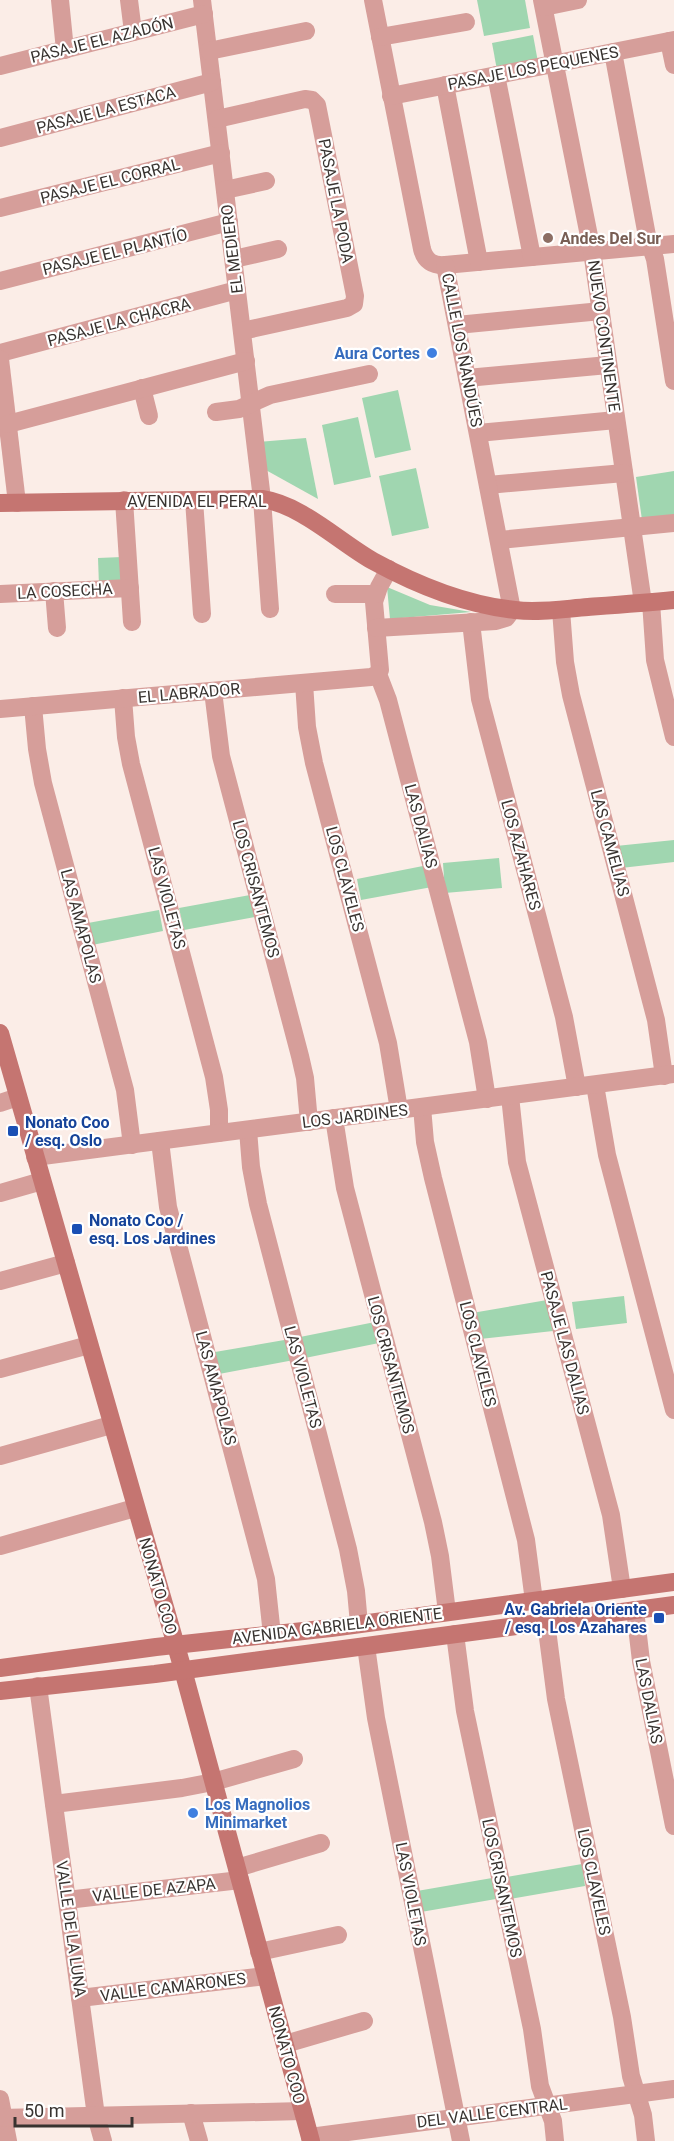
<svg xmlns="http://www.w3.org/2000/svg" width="674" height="2141" font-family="Roboto,sans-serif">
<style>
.green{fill:#a0d6b0}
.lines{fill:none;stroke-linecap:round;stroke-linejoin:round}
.street{stroke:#d69e9a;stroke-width:18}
.secondary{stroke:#c57571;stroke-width:18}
.education-dot{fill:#8d6e63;stroke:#fff;stroke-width:2}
.shop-dot{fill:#3f7fe0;stroke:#fff;stroke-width:2}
.transit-dot{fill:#1a4fb4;stroke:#fff;stroke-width:2}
.labels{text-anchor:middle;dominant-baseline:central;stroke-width:4.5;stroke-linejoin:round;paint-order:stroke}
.street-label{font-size:16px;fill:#383330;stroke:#fff}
.education-label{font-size:16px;font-weight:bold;fill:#785e54;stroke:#fff;text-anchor:start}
.shop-label{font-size:16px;font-weight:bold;fill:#366cbe;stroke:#fff;text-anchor:end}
.transit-label{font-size:16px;font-weight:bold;fill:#164399;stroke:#fff;text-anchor:start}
</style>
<rect width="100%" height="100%" fill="#fbede7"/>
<!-- green -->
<g class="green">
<path d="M477,0H525L530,28L484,36Z"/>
<path d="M533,35L538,62L497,70L492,43Z"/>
<path d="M398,390L411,450L375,458L362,398Z"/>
<path d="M358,417L371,477L334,485L322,425Z"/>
<path d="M306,438L318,499L264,469L258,442Z"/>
<path d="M416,468L429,528L392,536L379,476Z"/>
<path d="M674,471V515L642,520L636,477Z"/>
<path d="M122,557L124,585L99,586L98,558Z"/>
<path d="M387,587L430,605L471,612L390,619Z"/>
<path d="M674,840V862L621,868L616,846Z"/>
<path d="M499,858L502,888L445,893L443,863Z"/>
<path d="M428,865L432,887L361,900L357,879Z"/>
<path d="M250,895L255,917L184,930L179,908Z"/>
<path d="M159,910L163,931L92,945L88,923Z"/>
<path d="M624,1296L627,1323L576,1329L572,1302Z"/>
<path d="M547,1300L553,1331L480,1339L472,1313Z"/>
<path d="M375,1322L379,1343L305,1358L300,1337Z"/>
<path d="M290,1339L294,1360L219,1374L215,1352Z"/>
<path d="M582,1864L585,1886L510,1899L506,1877Z"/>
<path d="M492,1878L496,1899L421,1912L417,1891Z"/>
</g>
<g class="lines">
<!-- street -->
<g class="street">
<path d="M60,0L65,50"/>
<path d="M129,0L133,32"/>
<path d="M202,0L262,499L270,609"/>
<path d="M373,0L422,249C425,261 433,266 445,265L674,244"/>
<path d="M542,0L592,251L643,603"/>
<path d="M544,7L578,0"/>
<path d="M380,37L466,22"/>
<path d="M669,41L674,65"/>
<path d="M209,51L306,31"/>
<path d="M613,52L647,236L655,259L674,381"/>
<path d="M0,66L204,14"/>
<path d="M496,75L532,257"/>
<path d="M445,85L479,262"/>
<path d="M391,96L674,40"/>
<path d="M217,119L305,99L312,100L317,105L355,296L354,304L347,308L242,331"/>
<path d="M0,138L212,82"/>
<path d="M225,190L266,181"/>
<path d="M0,208L221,153"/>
<path d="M234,259L278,249"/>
<path d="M0,281L229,222"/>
<path d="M457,325L601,311"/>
<path d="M0,353L237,290"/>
<path d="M0,359L17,503"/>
<path d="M467,378L608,365"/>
<path d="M142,388L149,416"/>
<path d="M216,412L239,409L270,395L369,374"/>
<path d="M8,424L246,361"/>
<path d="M478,433L616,420"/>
<path d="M488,485L624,473"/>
<path d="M124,500L132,622"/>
<path d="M194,500L202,614"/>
<path d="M499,540L674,523"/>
<path d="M389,569L379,587L374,602L380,670L378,674L388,700L478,1042L487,1099"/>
<path d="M54,591L57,628"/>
<path d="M0,594L130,588"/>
<path d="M335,594H376"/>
<path d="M651,602L655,660L674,737"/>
<path d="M561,610L565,662L571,695L656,1020L664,1076"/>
<path d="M471,622L480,699L564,1017L577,1087"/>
<path d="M376,628L496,621L506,618L512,610L445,265"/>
<path d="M304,683L307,727L314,763L388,1043L399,1110"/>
<path d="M213,691L221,756L300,1056L305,1078L309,1122"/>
<path d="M123,698L126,737L131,764L214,1077L219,1110V1133"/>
<path d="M33,706L37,749L43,783L125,1090L132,1145"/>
<path d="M0,709L371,677L378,674"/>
<path d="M595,1085L607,1155L674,1410"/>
<path d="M510,1096L517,1162L611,1515L622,1589"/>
<path d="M0,1103L18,1097"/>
<path d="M422,1107L425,1142L433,1178L526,1540L534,1601"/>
<path d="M334,1118L345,1188L433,1522L440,1556L447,1612"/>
<path d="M248,1130L251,1167L258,1204L348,1549L356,1591L359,1624"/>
<path d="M160,1141L168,1207L266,1579L272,1635"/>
<path d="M35,1157L674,1074"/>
<path d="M0,1193L42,1181"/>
<path d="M0,1281L66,1263"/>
<path d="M0,1369L89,1345"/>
<path d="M0,1456L111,1425"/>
<path d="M0,1546L135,1508"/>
<path d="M635,1610L641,1661L674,1826"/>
<path d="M546,1622L556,1699L622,2017L631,2076L643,2115L646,2141"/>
<path d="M455,1634L465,1711L532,2029L540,2086L553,2121L555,2141"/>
<path d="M366,1646L376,1718L461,2141"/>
<path d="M38,1686L96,2116L103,2141"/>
<path d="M54,1804L182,1788L213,1782L294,1759"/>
<path d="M237,1868L321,1843"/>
<path d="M67,1900L240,1880"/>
<path d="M259,1952L338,1935"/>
<path d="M80,1998L266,1976"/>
<path d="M285,2044L364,2021"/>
<path d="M0,2099L8,2141"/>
<path d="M191,2113L199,2141"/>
<path d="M0,2118L303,2111"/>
<path d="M310,2137L674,2089"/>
</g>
<!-- secondary -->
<g class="secondary">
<path d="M0,503L262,499C302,505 338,541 373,561C415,584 467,605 515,610C539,613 563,609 588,607C616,605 645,603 674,600"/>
<path d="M0,1033L183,1670L311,2141"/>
<path d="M0,1668L156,1647L331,1628L674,1582"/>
<path d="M0,1691L155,1674L674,1605"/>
</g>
</g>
<!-- markers -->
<circle class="education-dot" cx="548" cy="238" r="6"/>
<g class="shop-dot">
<circle cx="432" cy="353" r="6"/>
<circle cx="193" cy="1813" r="6"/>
</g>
<g class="transit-dot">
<rect x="7" y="1125" width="12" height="12" rx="3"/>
<rect x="71" y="1223" width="12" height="12" rx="3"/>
<rect x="653" y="1612" width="12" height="12" rx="3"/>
</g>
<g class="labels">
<!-- street labels -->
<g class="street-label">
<text transform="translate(102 40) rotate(-14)">PASAJE EL AZADÓN</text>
<text transform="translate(533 68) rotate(-11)">PASAJE LOS PEQUENES</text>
<text transform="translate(106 110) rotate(-15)">PASAJE LA ESTACA</text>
<text transform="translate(110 181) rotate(-14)">PASAJE EL CORRAL</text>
<text transform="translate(336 201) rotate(79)">PASAJE LA PODA</text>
<text transform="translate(232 249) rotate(-97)">EL MEDIERO</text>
<text transform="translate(115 252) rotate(-14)">PASAJE EL PLANTÍO</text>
<text transform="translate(119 322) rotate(-15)">PASAJE LA CHACRA</text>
<text transform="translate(604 336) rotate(82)">NUEVO CONTINENTE</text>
<text transform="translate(462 350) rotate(79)">CALLE LOS ÑANDÚES</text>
<text x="197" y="501">AVENIDA EL PERAL</text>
<text transform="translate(65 591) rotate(-3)">LA COSECHA</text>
<text transform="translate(189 693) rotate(-5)">EL LABRADOR</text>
<text transform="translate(421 826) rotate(75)">LAS DALIAS</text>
<text transform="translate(610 843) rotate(75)">LAS CAMELIAS</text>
<text transform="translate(521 855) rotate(75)">LOS AZAHARES</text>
<text transform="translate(345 879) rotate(75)">LOS CLAVELES</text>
<text transform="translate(256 889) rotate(75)">LOS CRISANTEMOS</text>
<text transform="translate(167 898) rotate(75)">LAS VIOLETAS</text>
<text transform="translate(81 926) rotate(75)">LAS AMAPOLAS</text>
<text transform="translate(355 1116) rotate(-7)">LOS JARDINES</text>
<text transform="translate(565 1343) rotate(75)">PASAJE LAS DALIAS</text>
<text transform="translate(478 1354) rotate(76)">LOS CLAVELES</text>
<text transform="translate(391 1365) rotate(75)">LOS CRISANTEMOS</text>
<text transform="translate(303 1377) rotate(75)">LAS VIOLETAS</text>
<text transform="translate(216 1388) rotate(75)">LAS AMAPOLAS</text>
<text transform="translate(158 1586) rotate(74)">NONATO COO</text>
<text transform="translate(337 1626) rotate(-7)">AVENIDA GABRIELA ORIENTE</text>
<text transform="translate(649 1701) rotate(79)">LAS DALIAS</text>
<text transform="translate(594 1882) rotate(78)">LOS CLAVELES</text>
<text transform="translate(502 1888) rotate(78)">LOS CRISANTEMOS</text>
<text transform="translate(154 1890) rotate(-6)">VALLE DE AZAPA</text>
<text transform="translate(411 1894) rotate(79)">LAS VIOLETAS</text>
<text transform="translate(71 1929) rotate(82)">VALLE DE LA LUNA</text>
<text transform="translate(173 1987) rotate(-7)">VALLE CAMARONES</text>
<text transform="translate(287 2055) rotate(75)">NONATO COO</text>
<text transform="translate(492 2113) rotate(-7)">DEL VALLE CENTRAL</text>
</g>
<!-- education labels -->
<g class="education-label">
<text x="560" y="238">Andes Del Sur</text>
</g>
<!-- shop labels -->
<g class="shop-label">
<text x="420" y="353">Aura Cortes</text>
<text x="205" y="1804" text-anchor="start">Los Magnolios<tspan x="205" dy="18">Minimarket</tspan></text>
</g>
<!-- transit labels -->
<g class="transit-label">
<text x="25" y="1122">Nonato Coo<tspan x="25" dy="18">/ esq. Oslo</tspan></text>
<text x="89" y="1220">Nonato Coo /<tspan x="89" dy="18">esq. Los Jardines</tspan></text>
<text x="647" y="1609" text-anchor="end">Av. Gabriela Oriente<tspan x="647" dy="18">/ esq. Los Azahares</tspan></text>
</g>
</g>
<!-- scale -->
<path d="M15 2117v9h117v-9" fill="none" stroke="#383330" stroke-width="3"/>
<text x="24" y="2117" font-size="18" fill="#383330" stroke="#ffffff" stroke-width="4.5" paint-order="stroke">50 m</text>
</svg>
